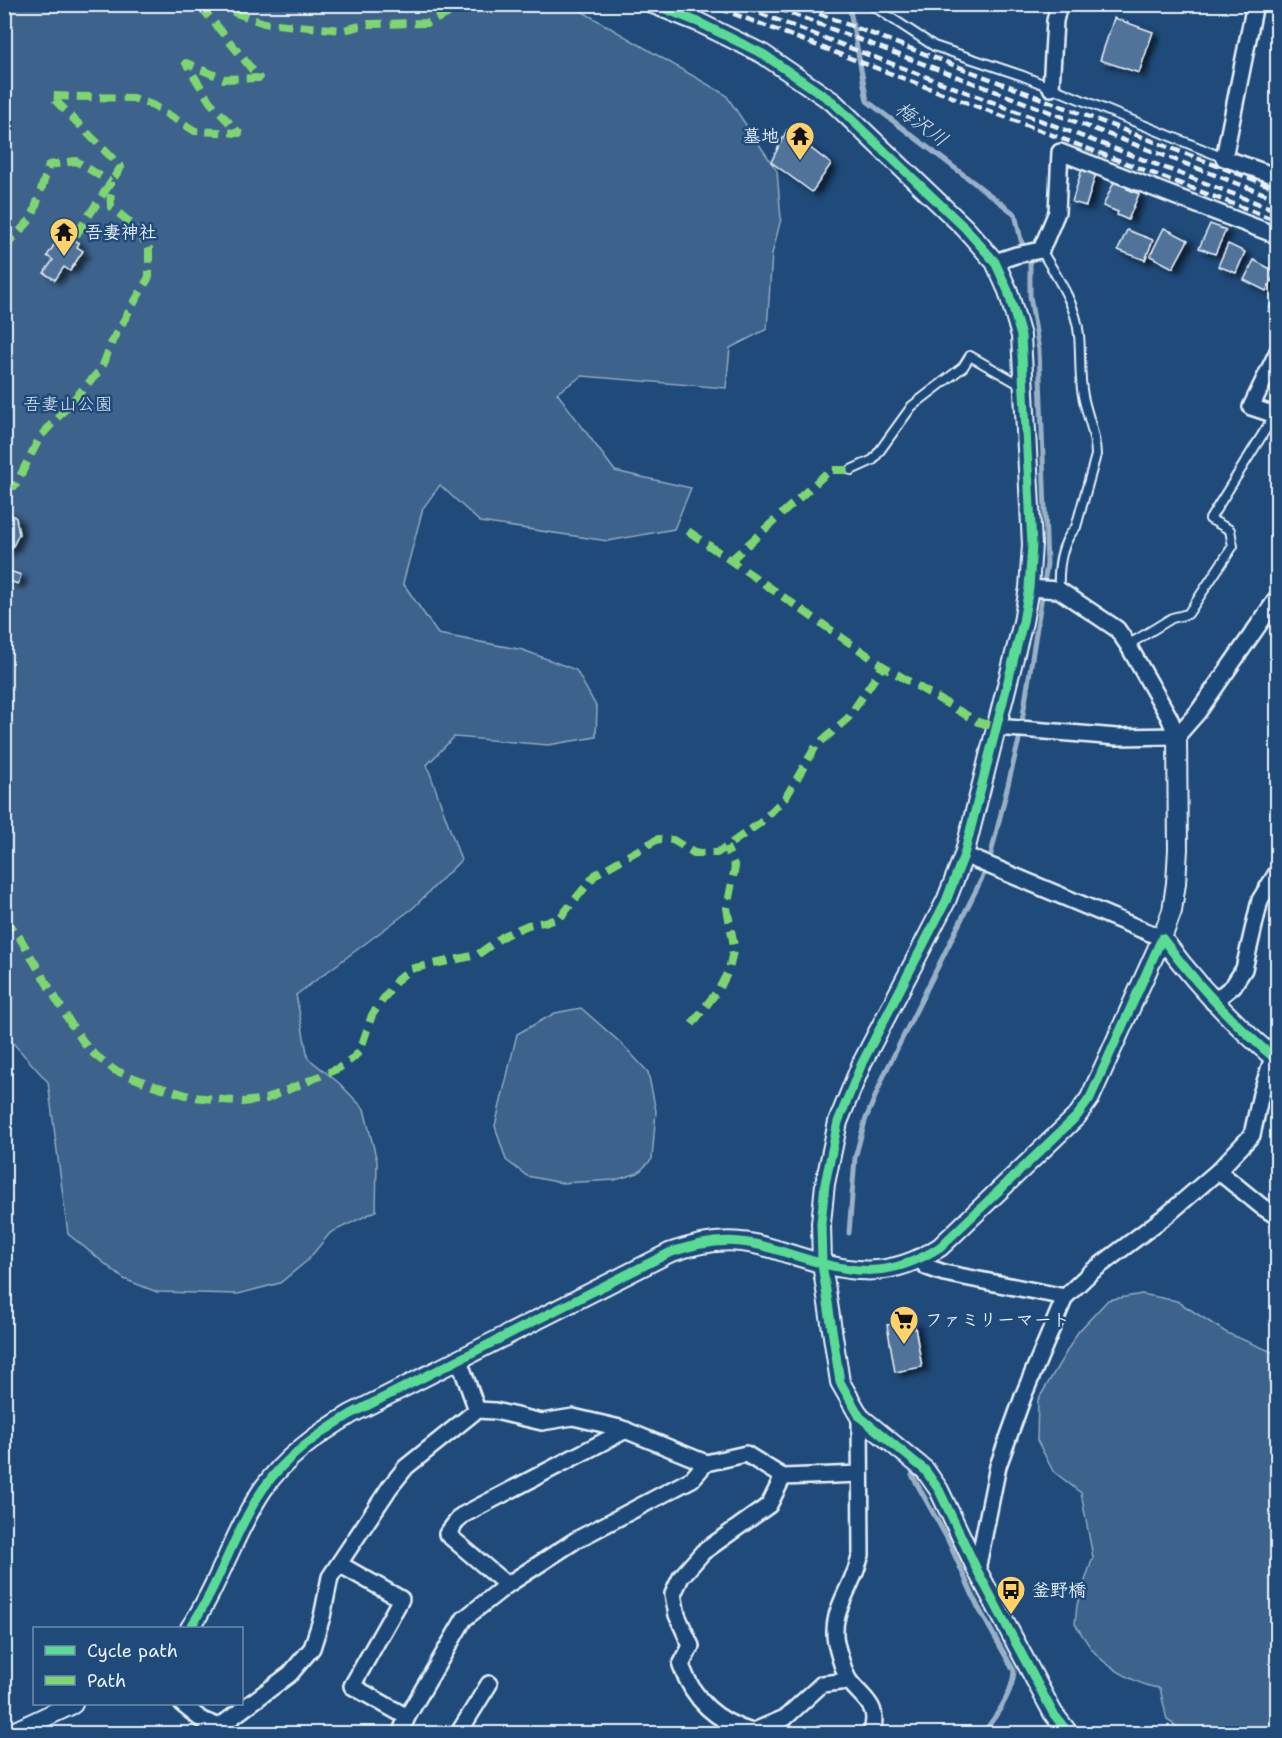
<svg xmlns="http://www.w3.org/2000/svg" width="1282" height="1738" font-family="'Shantell Sans','Klee One',sans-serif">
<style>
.green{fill:#3c628c;stroke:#92aac2;stroke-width:1.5}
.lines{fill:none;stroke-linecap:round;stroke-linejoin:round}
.stream{stroke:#9ab0c7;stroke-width:5}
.building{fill:#517399;stroke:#e8f1f8;stroke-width:1.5;filter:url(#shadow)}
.service-casing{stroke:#e8f1f8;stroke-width:12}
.minor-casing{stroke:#e8f1f8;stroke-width:20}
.tertiary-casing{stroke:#e8f1f8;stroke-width:22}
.service{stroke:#1f4a7a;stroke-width:8}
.minor{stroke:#1f4a7a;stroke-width:15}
.tertiary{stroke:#1f4a7a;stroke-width:18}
.rail{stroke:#e8f1f8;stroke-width:4.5;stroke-dasharray:9 4.5;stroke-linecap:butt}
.quiet{stroke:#7fd670;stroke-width:8;stroke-dasharray:15 8;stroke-linecap:butt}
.cycleway-casing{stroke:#1f4a7a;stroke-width:13}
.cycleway{stroke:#5adb95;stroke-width:9}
.labels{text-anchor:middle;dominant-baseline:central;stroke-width:5;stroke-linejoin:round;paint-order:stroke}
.poi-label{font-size:18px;font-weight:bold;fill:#e8f1f8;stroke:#1f4a7a;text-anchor:start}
.park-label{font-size:18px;fill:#d7e3ed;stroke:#1f4a7a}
.water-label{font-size:20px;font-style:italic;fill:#d4e1ec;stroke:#1f4a7a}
</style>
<defs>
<filter id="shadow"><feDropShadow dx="6" dy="4" stdDeviation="3" flood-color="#0009"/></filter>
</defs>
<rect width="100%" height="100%" fill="#1f4a7a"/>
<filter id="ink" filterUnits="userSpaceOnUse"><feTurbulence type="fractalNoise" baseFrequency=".0167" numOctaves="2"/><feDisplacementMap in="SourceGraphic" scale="12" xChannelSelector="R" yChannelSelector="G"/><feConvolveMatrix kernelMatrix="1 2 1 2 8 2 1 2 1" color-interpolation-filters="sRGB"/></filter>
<g filter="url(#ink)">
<!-- green -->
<g class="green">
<path d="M5,5H571L726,95L777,171L781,219L772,254L767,329L730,348L726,388L582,376L557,393L615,471L691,488L674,529L608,541L480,522L440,485L423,508L403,583L438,634L523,650L576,670L597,708L596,737L548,745L454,737L427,765L461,860L413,908L296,995L308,1058L339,1083L364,1109L377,1161L376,1211L330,1233L308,1260L280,1283L238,1294L157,1292L124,1279L68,1234L48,1082L5,1034Z"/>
<path d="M581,1008L622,1044L648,1072L656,1111L652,1159L638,1173L615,1180L562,1183L527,1176L506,1160L495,1126L517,1034L555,1013Z"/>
<path d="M1142,1294L1177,1301L1227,1333L1277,1354V1733H1187L1167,1720L1160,1688C1142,1687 1110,1669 1097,1655C1089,1647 1082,1634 1075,1624L1077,1605L1093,1557L1081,1493L1053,1471L1037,1440L1038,1400L1078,1332L1108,1300Z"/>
</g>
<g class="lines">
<!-- stream -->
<g class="stream">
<path d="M846,4L850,10L867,101L1015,214L1021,240L1030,264V296L1039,350L1047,564L1019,740L988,866L885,1073L865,1121L855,1158L849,1233"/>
<path d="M912,1475L947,1538L978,1607L1014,1671C1013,1693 996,1717 982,1734"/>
</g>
</g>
<!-- building -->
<g class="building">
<path d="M1114,18L1153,32L1139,73L1100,60Z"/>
<path d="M787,130L831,164L812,192L771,162Z"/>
<path d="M1082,169L1096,173L1086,206L1072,202Z"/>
<path d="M1115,180L1129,186L1127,189L1139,194L1128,220L1117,215L1118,212L1103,206Z"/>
<path d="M1210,224L1226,230L1215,254L1199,248Z"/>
<path d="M1164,228L1188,240L1173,268L1150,256Z"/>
<path d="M1127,230L1153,240L1145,260L1118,250Z"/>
<path d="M60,236L66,240L69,236L79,243L77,247L83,251L70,271L64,267L55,280L44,273L53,260L47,256Z"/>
<path d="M1228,244L1245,252L1236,273L1218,266Z"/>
<path d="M1254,260L1276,272L1266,291L1244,280Z"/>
<path d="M1278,290V315L1268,311Z"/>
<path d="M4,509L16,518L19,534L12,548L4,553Z"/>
<path d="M4,569L21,575L18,584L4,579Z"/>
<path d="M914,1321L922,1367L895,1372L887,1325Z"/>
</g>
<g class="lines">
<!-- service casing -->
<g class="service-casing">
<g id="service">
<path d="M870,4L934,46L1023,76L1224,158"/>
<path d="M1041,250C1057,277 1076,304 1079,335C1081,355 1079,376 1083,396C1087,416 1096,434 1096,455L1076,527C1060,544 1058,568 1059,590"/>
<path d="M851,470L873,460L912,406L963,367L970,356L1021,385"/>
<path d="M1128,645L1172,618L1188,614L1233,546L1230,530L1210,519L1274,416"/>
</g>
</g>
<!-- minor casing -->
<g class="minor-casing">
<g id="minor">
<path d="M1255,4L1224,158L1278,177"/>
<path d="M1051,88L1055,21L1059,4"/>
<path d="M995,262L1016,255L1041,250L1057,212L1060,152L1278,236"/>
<path d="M1278,351L1251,407L1278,416"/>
<path d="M1029,588L1059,590L1117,629L1128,645L1169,717L1177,736"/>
<path d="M996,727L1117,737L1177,736L1198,712L1278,597"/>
<path d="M964,855L1162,938"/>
<path d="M1213,1002L1233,986L1244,969L1260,900L1278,871"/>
<path d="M1218,1171L1261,1206L1278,1217"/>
<path d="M920,1260L927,1267L944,1273L1065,1297"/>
<path d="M459,1360L477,1410"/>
<path d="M860,1417L861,1555C858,1562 857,1570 853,1577C844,1599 831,1617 836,1643C838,1651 845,1676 850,1682C864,1700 881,1706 871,1734"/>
<path d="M783,1477L769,1505L703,1552L681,1577L673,1594L677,1615L691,1646L681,1665C694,1701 716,1721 752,1732L785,1718L822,1684L849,1681"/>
<path d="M339,1564L401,1599L352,1686L407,1717"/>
<path d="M977,1570L998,1466L1024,1394L1065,1297L1090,1273L1167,1215L1218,1171L1252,1135L1261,1094L1273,1057"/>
<path d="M507,1585L447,1534L461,1516L626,1430"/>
<path d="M182,1704L202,1720L219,1727"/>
<path d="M217,1734L219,1727L290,1674L312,1648L322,1617L330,1577L390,1487L406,1467L477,1410L495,1411L542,1422L573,1417L620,1428L706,1463"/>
<path d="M400,1734L407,1717L464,1619L507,1585L576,1540L692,1479L706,1463L746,1454L783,1477L860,1474"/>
<path d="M458,1734L489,1684"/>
</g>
</g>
<!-- tertiary casing -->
<g class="tertiary-casing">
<g id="tertiary">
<path d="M653,4L698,22L763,54L833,102L965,228L995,262L1008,291L1021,336L1032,545L1029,588L1023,622L964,855L946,901L862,1063L838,1122L825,1184L821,1223L822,1264L840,1382L860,1417L925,1470L939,1490L977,1570L1053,1713L1069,1734"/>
<path d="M1162,938L1172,911L1176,883L1178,849L1177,736"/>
<path d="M190,1628C219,1585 234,1532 263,1489C285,1457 318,1434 351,1414L669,1253C692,1245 716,1239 741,1242C757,1243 774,1249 790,1254C847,1272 886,1282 940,1247L1077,1116L1090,1098L1162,938C1196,984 1233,1024 1278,1061"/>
<path d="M9,1734L73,1704"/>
</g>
</g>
<!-- service -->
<use href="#service" class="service"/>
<!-- minor -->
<use href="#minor" class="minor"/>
<!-- tertiary -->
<use href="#tertiary" class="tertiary"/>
<!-- rail -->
<g class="rail">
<path d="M708,4L1278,221"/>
<path d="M735,4L1278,211"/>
<path d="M766,4L1278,199"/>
<path d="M794,4L1278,189"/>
</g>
<!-- quiet -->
<g class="quiet">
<path d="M211,4L264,23L344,30L369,24L427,23L447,14L448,4"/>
<path d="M76,235L121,167L51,96L133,98L152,105L195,131L239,133L210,102L186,63L224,79L259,78L199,4"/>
<path d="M4,248L32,218L49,165L76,161L110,182"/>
<path d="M4,484L15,486L40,437L102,368L113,339L149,277V248L133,225L111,207L110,182"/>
<path d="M688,531L883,666L978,722L996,727"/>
<path d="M730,561L830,470H851"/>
<path d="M4,918L17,933L71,1024L89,1050L114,1070L152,1085L193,1097L243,1102L266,1099L339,1068L353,1058L360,1051L372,1015L397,980L410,969L477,955L505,935L528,925L559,919L596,874L658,839L673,840L694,853H717L760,823L786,797L816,746L848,718L883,666"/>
<path d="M692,1024L719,989L729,970L734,946L727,908L735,867L726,847"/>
</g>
<!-- cycleway casing -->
<g class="cycleway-casing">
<g id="cycleway">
<path d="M653,4L698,22L763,54L833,102L965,228L995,262L1008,291L1021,336L1032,545L1029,588L1023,622L964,855L946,901L862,1063L838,1122L825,1184L821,1223L822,1264L840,1382L860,1417L925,1470L939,1490L977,1570L1053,1713L1069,1734"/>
<path d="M190,1628C219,1585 234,1532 263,1489C285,1457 318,1434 351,1414L669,1253C692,1245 716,1239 741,1242C757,1243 774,1249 790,1254C847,1272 886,1282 940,1247L1077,1116L1090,1098L1162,938C1196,984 1233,1024 1278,1061"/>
</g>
</g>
<!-- cycleway -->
<use href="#cycleway" class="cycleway"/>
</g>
</g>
<!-- icons -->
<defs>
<g id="temple-pin" transform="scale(1.5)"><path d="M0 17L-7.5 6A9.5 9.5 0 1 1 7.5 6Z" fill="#ffd166" stroke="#1f4a7a"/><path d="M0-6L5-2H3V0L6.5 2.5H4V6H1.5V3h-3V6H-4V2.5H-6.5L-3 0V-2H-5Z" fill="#111"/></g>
<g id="supermarket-pin" transform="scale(1.5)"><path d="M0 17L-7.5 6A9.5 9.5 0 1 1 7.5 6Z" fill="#ffd166" stroke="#1f4a7a"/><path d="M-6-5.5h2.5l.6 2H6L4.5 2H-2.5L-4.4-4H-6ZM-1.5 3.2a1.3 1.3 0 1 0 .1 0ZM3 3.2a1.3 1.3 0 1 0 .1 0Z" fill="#111"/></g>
<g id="bus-pin" transform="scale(1.5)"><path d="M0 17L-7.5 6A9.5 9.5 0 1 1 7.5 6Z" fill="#ffd166" stroke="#1f4a7a"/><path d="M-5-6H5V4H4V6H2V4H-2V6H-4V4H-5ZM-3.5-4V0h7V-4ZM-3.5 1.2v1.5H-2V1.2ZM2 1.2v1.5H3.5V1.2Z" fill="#111"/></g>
</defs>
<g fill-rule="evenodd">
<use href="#temple-pin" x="800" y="136"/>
<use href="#temple-pin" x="64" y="232"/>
<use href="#supermarket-pin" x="904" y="1320"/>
<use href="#bus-pin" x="1011" y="1590"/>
</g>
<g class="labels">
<!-- poi labels -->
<g class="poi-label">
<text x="779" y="136" text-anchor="end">墓地</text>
<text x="85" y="232">吾妻神社</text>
<text x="925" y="1320">ファミリーマート</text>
<text x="1032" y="1590">釜野橋</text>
</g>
<!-- park labels -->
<g class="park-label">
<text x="68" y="404">吾妻山公園</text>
</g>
<!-- water labels -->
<g class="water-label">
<text transform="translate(922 124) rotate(37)">梅沢川</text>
</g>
</g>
<!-- margin -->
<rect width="1282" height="1738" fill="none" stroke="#1f4a7a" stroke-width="24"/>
<rect x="12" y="12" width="1258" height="1714" fill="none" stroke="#e8f1f8" stroke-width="2" filter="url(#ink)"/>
<!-- legend -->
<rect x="33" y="1627" width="210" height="78" fill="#1f4a7a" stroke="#6f8dac" stroke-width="1.5"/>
<rect x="45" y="1646" width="30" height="9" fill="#5adb95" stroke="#6f8dac" stroke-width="1.5"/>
<text x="87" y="1657" font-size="18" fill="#e8f1f8">Cycle path</text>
<rect x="45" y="1676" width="30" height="9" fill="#7fd670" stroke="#6f8dac" stroke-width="1.5"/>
<text x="87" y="1687" font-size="18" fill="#e8f1f8">Path</text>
</svg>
